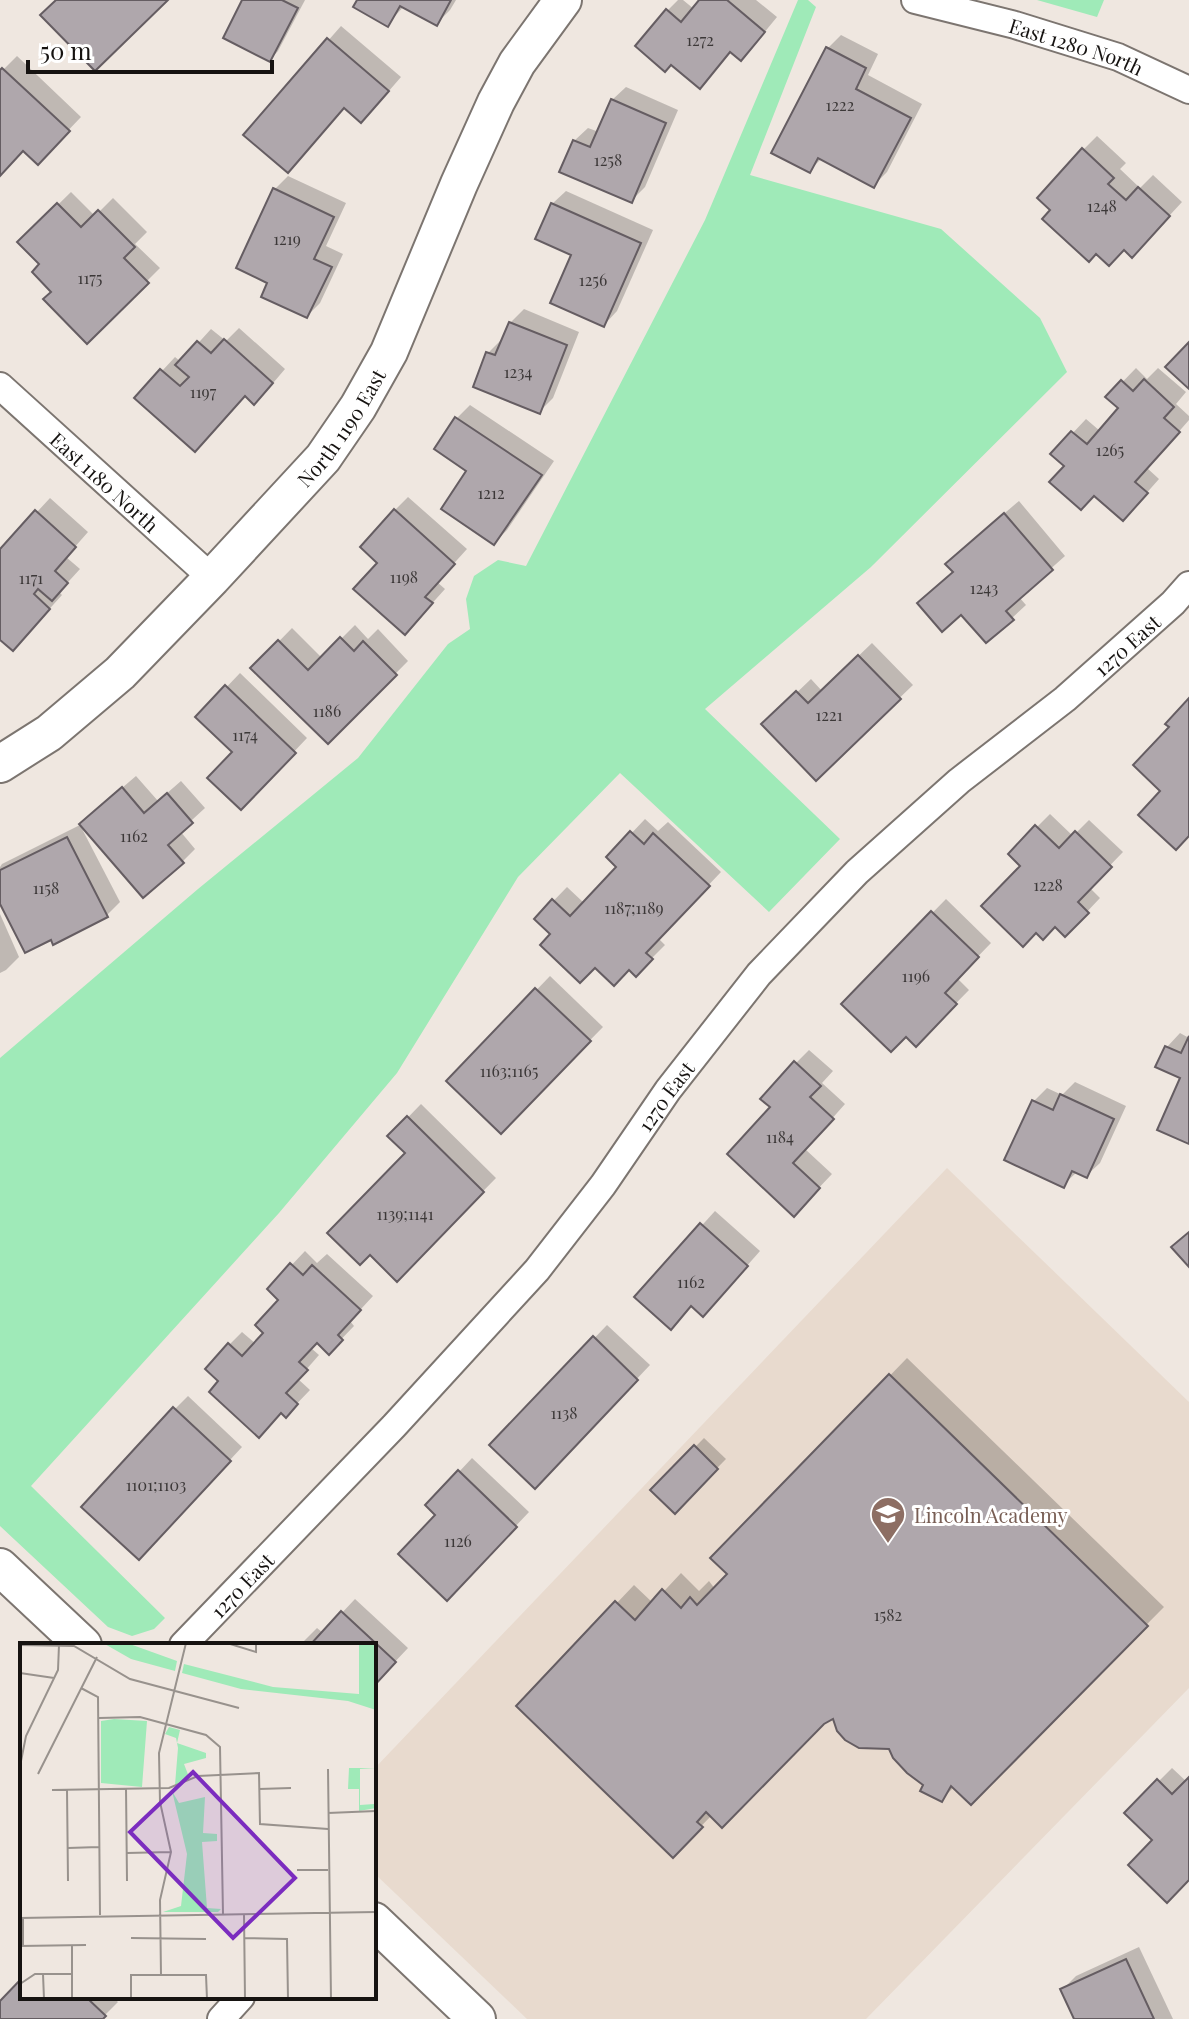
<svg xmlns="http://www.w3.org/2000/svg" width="1189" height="2019" font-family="'Playfair Display',serif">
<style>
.built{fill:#e8dace}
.green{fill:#9feab8}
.shadow{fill:#0003}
.building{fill:#afa7ac;stroke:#655d62;stroke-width:2}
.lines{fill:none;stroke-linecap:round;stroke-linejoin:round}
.street-casing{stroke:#7c7570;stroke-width:30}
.secondary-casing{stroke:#7c7570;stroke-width:40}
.street{stroke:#fff;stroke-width:26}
.secondary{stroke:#fff;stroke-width:36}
.labels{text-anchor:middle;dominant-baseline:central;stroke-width:6;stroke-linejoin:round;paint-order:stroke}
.number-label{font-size:16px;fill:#3c3838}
.street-label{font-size:20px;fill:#161311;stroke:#fff}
.education-label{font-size:20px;fill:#785e54;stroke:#fff;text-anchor:start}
.inset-road{fill:none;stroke:#98928d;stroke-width:2}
.view{fill:#7b2cbf;fill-opacity:0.15;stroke:#7b2cbf;stroke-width:4}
.inset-edge{fill:none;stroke:#161311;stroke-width:4}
</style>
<rect width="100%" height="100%" fill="#efe7e0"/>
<!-- built -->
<path class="built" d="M947,1168L1189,1402V1688L866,2019H527L374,1873V1769Z"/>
<!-- green -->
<g class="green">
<path d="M798,0H808L816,7L750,175L941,229L1040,318L1067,372L871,567L705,709L840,839L769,912L620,773L518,877L397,1073L279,1213L31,1486L165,1618L154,1629L132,1636L108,1627L0,1526V1058L198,889L358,758L448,644L470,629L466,599L474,576L498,560L526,566L705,220Z"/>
<path d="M1037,0H1104L1097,17Z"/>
</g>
<!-- shadow -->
<g class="shadow">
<path d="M245,0H305L278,51L270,60Z"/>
<path d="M359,0H456L450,10L437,23L404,6L388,24Z"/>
<path d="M678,0H683L694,9L702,0H756L777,17L754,45L732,51L713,73L667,11Z"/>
<path d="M341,26L401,77L375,107L345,106L246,134Z"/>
<path d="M841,35L878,54L868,75L922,104L887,172L874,185L822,158L809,171L828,48Z"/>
<path d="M17,56L81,117L38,162L24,149L0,174V73Z"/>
<path d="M626,87L678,110L645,187L631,201L574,141L588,128L599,132L612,100Z"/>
<path d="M1097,136L1126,163L1120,169L1140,188L1153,175L1182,202L1145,242L1125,247L1052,210L1083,150Z"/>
<path d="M288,176L346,203L326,246L343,254L320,303L307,316L270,282L275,189Z"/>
<path d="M566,191L653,230L617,311L604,325L552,204Z"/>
<path d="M71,192L95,216L113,198L147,232L135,244L160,268L87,341L54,292L42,264L20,242Z"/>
<path d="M524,309L579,332L553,398L540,411L488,353L501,340H503L510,323Z"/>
<path d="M239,328L285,369L268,389L246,394L137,398L175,357L181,362L211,329L226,341Z"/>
<path d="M1136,368L1147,379L1158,368L1186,392L1176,404L1189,416V420L1147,468L1159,479L1136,505L1067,466L1053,454L1086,419L1100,431L1121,408L1108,397Z"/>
<path d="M470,405L554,461L507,530L494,543L469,470L437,448L457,418Z"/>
<path d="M408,497L467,549L437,582L445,589L418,619L379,563L395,510Z"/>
<path d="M50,498L88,532L66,557L80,569L59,592L62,595L26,635L0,637V552Z"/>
<path d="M1019,501L1065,556L1019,597L1026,605L1012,618L962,612L954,571L961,550Z"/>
<path d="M355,625L368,639L378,629L408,661L328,742L253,668L292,628L322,658Z"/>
<path d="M872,643L913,685L816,778L764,724L811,679L822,691Z"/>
<path d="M240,673L307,738L254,794L235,752L198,717Z"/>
<path d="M136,776L158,801L181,781L205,808L180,831L195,849L182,862L95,811Z"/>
<path d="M1050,814L1073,836L1089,820L1123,852L1089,887L1100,898L1065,935L1023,865L1010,854Z"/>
<path d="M645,819L658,831L668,822L721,872L658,938L665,945L636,974L629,968L553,934L536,919L567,887L584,903L619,867L609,857Z"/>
<path d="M80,825L120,902L107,915L0,899V867L2,864Z"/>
<path d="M946,899L991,943L957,978L969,990L916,1044L906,1034L844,1003Z"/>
<path d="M0,914L19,957L6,970L0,973Z"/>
<path d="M550,976L603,1027L501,1131L449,1081Z"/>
<path d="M1180,1033L1189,1038V1142L1183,1077L1158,1066L1167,1047Z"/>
<path d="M809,1050L833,1071L822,1083L845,1104L805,1149L832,1174L794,1214L772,1107L796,1063Z"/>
<path d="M1075,1082L1126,1106L1100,1163L1086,1176L1077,1172L1063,1185L1034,1101L1047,1088L1062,1095Z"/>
<path d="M421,1104L496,1178L397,1279L407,1153L390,1136Z"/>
<path d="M715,1211L760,1251L716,1301L692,1304L637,1297Z"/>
<path d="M305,1251L317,1263L327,1254L373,1296L350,1321L354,1326L329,1352L318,1341L311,1348L319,1355L298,1379L310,1390L286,1415L221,1381L229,1345L242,1332L256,1344L266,1333L281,1300L269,1289Z"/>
<path d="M607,1325L650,1365L548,1473L492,1445Z"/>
<path d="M907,1358L1164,1607L971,1802L954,1787L941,1800L890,1747L835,1716L823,1722L712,1815L673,1855L519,1706L634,1585L653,1603L681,1573L699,1591L709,1581L715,1589L729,1574L713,1558Z"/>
<path d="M188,1396L242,1447L152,1544L175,1409Z"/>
<path d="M704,1438L726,1459L675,1511L653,1490Z"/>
<path d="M472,1458L529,1512L460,1585L438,1515L428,1505Z"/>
<path d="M355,1599L408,1648L374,1684V1645H300L317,1628L323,1633Z"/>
<path d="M1172,1768L1187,1782L1189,1780V1877L1127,1813Z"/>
<path d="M1139,1947L1173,2019H1076L1062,1990L1076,1976Z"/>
<path d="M22,1981V1997H113L118,2002L101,2019H0V2004Z"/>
</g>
<!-- building -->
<g class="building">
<path d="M56,0H168L95,71L40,15Z"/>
<path d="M242,0H282L298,8L270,62L223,38Z"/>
<path d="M357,0H451L437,26L400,6L388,27L353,7Z"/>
<path d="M699,0H727L765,32L741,61L730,52L700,89L671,65L665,72L635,46L666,9L681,22Z"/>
<path d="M327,38L389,91L361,123L344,108L288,173L243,135Z"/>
<path d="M826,47L866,68L856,89L911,118L874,188L818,158L810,173L771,153Z"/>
<path d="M2,68L70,131L38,165L23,151L0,176V70Z"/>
<path d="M611,99L666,123L632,203L559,172L573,140L590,147Z"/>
<path d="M1082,148L1114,178L1108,184L1126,200L1138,187L1170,216L1132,258L1124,250L1109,266L1096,254L1089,262L1042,219L1050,210L1037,198Z"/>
<path d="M273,188L334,217L314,259L332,267L307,318L261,297L267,283L236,268Z"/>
<path d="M57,203L81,227L98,210L135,247L124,258L149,283L87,344L43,299L51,292L32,272L39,264L17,242Z"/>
<path d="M551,203L641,243L604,327L550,303L571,255L535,239Z"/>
<path d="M509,322L567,345L540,414L473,387L486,352L495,355Z"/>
<path d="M224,339L273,383L254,405L245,396L195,452L134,398L160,369L180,386L189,377L175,365L197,341L211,353Z"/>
<path d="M1189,342V389L1165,367Z"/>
<path d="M1144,379L1174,407L1164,418L1180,432L1135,482L1148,493L1123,521L1094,496L1081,510L1049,482L1064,466L1050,454L1071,431L1087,444L1118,408L1105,397L1121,380L1133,391Z"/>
<path d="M455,417L542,475L494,545L441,509L466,471L434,449Z"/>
<path d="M394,509L455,564L425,597L433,603L405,635L353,589L377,563L360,547Z"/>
<path d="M35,510L76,547L55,571L68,583L52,601L38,589L34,594L50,609L13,651L0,640V549Z"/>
<path d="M1004,513L1053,570L1006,611L1014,620L986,643L961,615L942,632L917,603L953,572L945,564Z"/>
<path d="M340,637L354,651L363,641L397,675L328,744L250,668L278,640L308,670Z"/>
<path d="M858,655L901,699L816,781L761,724L796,691L808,703Z"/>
<path d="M225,685L296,753L241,810L207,778L232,752L195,717Z"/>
<path d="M1189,698V836L1176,850L1138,815L1160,791L1133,765L1169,727L1165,724Z"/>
<path d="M122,787L144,813L167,793L193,823L168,845L184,863L143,898L79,824Z"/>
<path d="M1035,825L1059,848L1075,831L1112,867L1078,902L1089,913L1065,937L1055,927L1043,940L1036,933L1023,947L981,906L1020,866L1008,854Z"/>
<path d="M630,831L644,844L653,833L710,886L646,953L653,959L636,977L629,970L614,986L595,968L580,983L540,945L550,934L534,919L552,899L570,916L616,867L606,857Z"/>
<path d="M67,837L108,917L53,945L51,940L25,953L0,904V870Z"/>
<path d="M931,911L979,957L945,993L957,1004L916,1047L906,1037L891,1052L841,1004Z"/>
<path d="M535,988L591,1041L501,1134L446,1081Z"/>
<path d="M1189,1036V1144L1157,1130L1180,1078L1155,1067L1165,1046L1181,1053Z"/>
<path d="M794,1061L821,1086L810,1097L834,1119L793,1163L820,1188L794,1217L727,1154L770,1107L760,1099Z"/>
<path d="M1060,1094L1114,1119L1087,1178L1072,1171L1064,1188L1004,1160L1032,1100L1053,1110Z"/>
<path d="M407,1116L484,1192L397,1282L370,1255L360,1265L327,1233L405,1153L387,1136Z"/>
<path d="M700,1223L748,1266L703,1317L691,1306L671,1330L634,1297Z"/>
<path d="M1189,1232V1267L1171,1247Z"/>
<path d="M290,1263L303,1275L312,1265L361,1310L338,1335L343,1340L329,1355L317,1343L299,1362L308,1370L286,1393L298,1404L286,1418L281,1413L259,1438L209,1392L218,1381L205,1369L228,1343L242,1356L263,1333L255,1325L278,1300L267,1289Z"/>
<path d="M593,1336L638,1380L535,1489L489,1445Z"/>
<path d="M889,1374L1148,1626L971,1805L951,1786L942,1802L920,1791L923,1785L907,1773L893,1758L889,1749L859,1748L845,1740L837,1731L833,1719L824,1724L722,1828L706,1812L697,1822L703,1827L673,1858L516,1706L615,1601L635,1620L662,1589L681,1608L690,1597L697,1605L727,1574L710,1558Z"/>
<path d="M173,1407L231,1461L139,1560L81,1507Z"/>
<path d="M694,1445L718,1469L675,1514L650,1490Z"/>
<path d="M458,1470L517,1527L447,1601L398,1554L435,1515L425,1505Z"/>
<path d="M341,1611L396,1662L374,1686V1645H310Z"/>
<path d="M1189,1777V1880L1167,1903L1128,1865L1152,1840L1124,1813L1157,1779L1172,1794Z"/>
<path d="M1126,1959L1154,2019H1074L1060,1989Z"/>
<path d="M22,1978V1997H86L106,2016L103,2019H0V2001Z"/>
</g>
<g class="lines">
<!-- street casing -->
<g class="street-casing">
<g id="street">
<path id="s1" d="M915,0L1015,25L1118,57L1189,90"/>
<path id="s2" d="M0,386L212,578"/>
<path id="s3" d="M183,1645L394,1426L537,1270L603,1185L668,1090L759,974L857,872L959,781L1065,699L1173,603L1189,585"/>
<path d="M221,2019L241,1997"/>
</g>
</g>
<!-- secondary casing -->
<g class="secondary-casing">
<g id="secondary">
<path id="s4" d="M0,764L49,733L120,673L212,578L323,458L358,407L389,352L459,184L496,102L517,63L563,0"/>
<path d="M0,1567L83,1645"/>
<path d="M374,1921L477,2019"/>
</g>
</g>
<!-- street -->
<use href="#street" class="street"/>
<!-- secondary -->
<use href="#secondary" class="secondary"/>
</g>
<!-- icons -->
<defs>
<g id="school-pin" transform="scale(1.8)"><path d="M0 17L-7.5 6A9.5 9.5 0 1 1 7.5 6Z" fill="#8d6e63" stroke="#fff"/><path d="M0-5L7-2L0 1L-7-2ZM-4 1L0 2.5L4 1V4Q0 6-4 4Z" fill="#fff"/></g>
</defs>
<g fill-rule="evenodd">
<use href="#school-pin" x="888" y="1514"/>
</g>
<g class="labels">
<!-- number labels -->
<g class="number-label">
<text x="700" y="39">1272</text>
<text x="840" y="104">1222</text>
<text x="608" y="159">1258</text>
<text x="1102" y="205">1248</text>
<text x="287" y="238">1219</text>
<text x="90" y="277">1175</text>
<text x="593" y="279">1256</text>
<text x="518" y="371">1234</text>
<text x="203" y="391">1197</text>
<text x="1110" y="449">1265</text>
<text x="491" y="492">1212</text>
<text x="404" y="576">1198</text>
<text x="31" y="577">1171</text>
<text x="984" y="587">1243</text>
<text x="327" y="710">1186</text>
<text x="829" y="714">1221</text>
<text x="245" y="734">1174</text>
<text x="134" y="835">1162</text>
<text x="1048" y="884">1228</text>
<text x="46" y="887">1158</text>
<text x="634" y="907">1187;1189</text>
<text x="916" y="975">1196</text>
<text x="509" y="1070">1163;1165</text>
<text x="780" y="1136">1184</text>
<text x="405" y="1213">1139;1141</text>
<text x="691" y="1281">1162</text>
<text x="564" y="1412">1138</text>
<text x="156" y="1484">1101;1103</text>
<text x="458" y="1540">1126</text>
<text x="888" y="1614">1582</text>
</g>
<!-- street labels -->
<g class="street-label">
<text stroke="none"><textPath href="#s1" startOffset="168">East 1280 North</textPath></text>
<text stroke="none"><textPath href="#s4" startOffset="482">North 1190 East</textPath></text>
<text stroke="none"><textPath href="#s2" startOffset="142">East 1180 North</textPath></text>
<text stroke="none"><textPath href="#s3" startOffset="1380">1270 East</textPath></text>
<text stroke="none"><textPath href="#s3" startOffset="732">1270 East</textPath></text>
<text stroke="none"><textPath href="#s3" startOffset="84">1270 East</textPath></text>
</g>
<!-- education labels -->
<g class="education-label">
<text x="914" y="1514">Lincoln Academy</text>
</g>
</g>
<!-- overview -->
<g transform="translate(20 1643)">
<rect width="356" height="356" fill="#efe7e0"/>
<path d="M83,0H107L157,18L155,28L111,16ZM339,0H356V67L328,58L221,46L162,30L164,21L253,44L339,51ZM94,76L127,78L122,144L81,140V78ZM149,84L160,87L157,100L186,110V115L164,121L169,134L155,142L158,105L156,95L145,91ZM329,125H356L340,126V162L354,161L356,132V165L339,168V146H328ZM152,148L159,160L185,154L183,190L197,191V198L182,199L187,265L201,266L198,269H143L161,263L167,211Z" fill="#9feab8"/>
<path class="inset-road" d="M207,0L236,9V0M0,2L54,3L110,36L219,65M0,30L34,35M61,45L78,54L80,272M79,75L120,74L186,92L200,104L203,271M1,118L6,93L38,27L39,2M308,126L311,356M18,131L77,14M106,145L107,238M239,146L271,145M32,147L149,145L178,133L239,130L240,181L308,186M47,147L48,238M308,170L356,168M48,205L79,204M107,210L151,209M277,227H308M224,271L225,356M0,275L356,269M3,275V303M111,295L186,296M224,295L267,296L268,356M0,303L66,302M52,303V356M23,331L24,356M141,332L140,257L151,209L140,159L139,110L166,0M0,341L15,331H52M111,356V332H186L187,356"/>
<path class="view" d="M173,129L275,235L213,295L110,189Z"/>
<rect width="356" height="356" class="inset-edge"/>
</g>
<!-- scale -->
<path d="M28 60v12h244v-12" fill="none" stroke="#161311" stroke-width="4"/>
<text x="40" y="60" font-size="24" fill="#161311" stroke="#ffffff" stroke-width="6" paint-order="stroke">50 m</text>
</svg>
